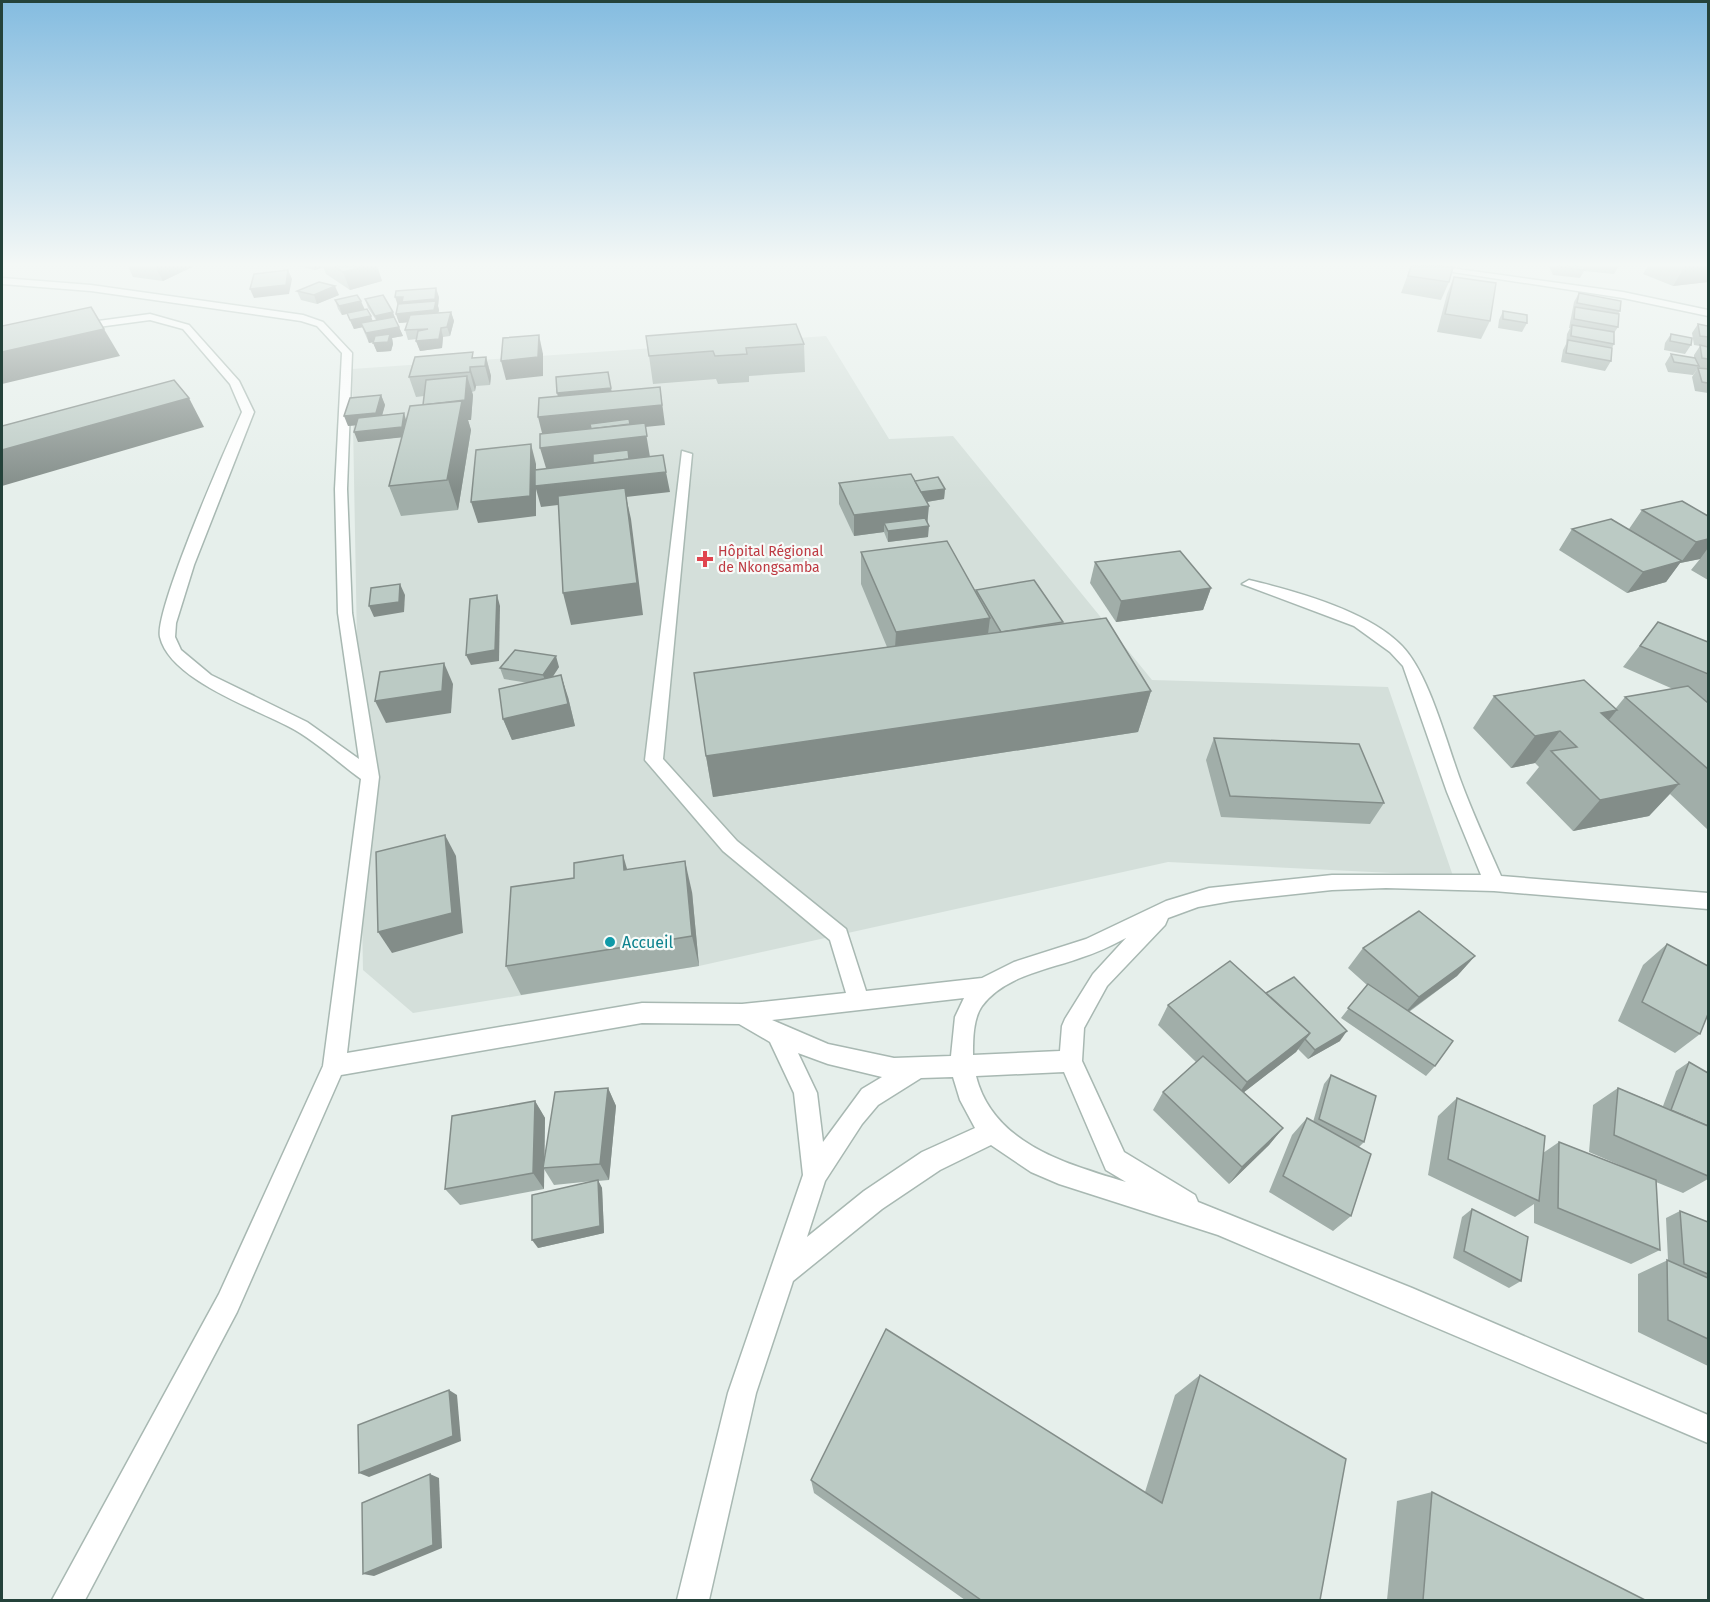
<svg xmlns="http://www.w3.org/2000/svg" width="1710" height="1602" font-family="'Fira Sans',sans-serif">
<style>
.built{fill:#d4dfda}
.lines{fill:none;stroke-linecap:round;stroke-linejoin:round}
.minor-casing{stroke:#a8b8b2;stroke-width:3}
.minor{fill:#fff;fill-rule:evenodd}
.wall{fill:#a1aea9}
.shaded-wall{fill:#838d89}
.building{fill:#bbcac4;stroke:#838d89;stroke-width:1.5}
.health-dot{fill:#e0444e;stroke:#f7fbf9;stroke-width:2}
.culture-dot{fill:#0f9aa8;stroke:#f7fbf9;stroke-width:2}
.labels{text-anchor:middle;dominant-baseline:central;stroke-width:4.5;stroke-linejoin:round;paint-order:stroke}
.far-health-label{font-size:14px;fill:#be3a42;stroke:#f7fbf9;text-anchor:start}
.culture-label{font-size:16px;fill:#0d838f;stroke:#f7fbf9;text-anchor:start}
</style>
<rect width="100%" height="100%" fill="#e6efeb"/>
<!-- built -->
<path class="built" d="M826,336L889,439L953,436L1152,680L1388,687L1453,876L1168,862L699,966L413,1013L363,970L352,369Z"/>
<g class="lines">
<!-- minor casing -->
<g class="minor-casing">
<g id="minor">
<path d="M1414,266H1436L1623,292L1708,310V316L1623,298Z"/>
<path d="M2,278L91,285L303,315L323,322L352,353L347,489L352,613L379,777L347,1053L642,1003L742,1004L846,993L830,940L723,851L645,760L682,451L692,454L663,759L737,841L846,929L866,991L982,978L1014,962L1086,939L1166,901L1209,888L1332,875H1481L1447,792L1403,666L1390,652L1354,626L1242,584L1249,580C1296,591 1369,611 1402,646C1429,674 1446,741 1460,779C1472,812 1487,844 1501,876L1708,893V909L1494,891L1386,888L1332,890L1232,901L1198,907L1168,918L1165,925L1107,986L1084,1028L1082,1061L1124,1152L1195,1195L1198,1202L1412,1288L1708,1415V1443L1218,1235L1059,1184L1031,1172L991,1145L940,1170L882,1209L793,1281L756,1393L709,1600H677L728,1393L803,1175L794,1093L770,1042L739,1024L642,1023L341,1075L237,1312L85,1600H52L219,1294L323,1066L361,779C339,763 319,744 295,730C260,710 170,681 160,637C154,611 227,445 242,412L230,384L183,329L150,320L76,330L71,327L76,324L150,314L189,325L239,381L254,412L194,565L176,623L175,637L181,650L211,675L307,722L359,759L338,613L335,489L342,353L317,326L301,321L91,291L2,284ZM1126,938L1093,974L1065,1019L1062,1026L1060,1051L973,1055C973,1039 973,1019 982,1006C1004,976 1047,970 1080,958C1096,953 1111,946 1126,938ZM964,998L955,1017L951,1056L894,1058L828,1044L772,1020ZM798,1053L828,1064L882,1077L862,1089L823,1142L817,1093ZM1064,1072L1106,1170L1126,1182C1067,1164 993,1144 976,1076ZM953,1077L960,1100L975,1128L922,1152L864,1191L807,1237L825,1181L862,1124L878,1105L921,1078Z"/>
</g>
</g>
<!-- minor -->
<use href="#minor" class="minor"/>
</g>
<!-- wall -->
<g class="wall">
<path d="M128,266H194L163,281L133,277Z"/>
<path d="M299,266H377L382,281L350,290L326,274L323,267L315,270Z"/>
<path d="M1411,266L1449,282L1441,300L1401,293Z"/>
<path d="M1549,266H1619L1614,274L1584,271L1580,278L1553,275Z"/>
<path d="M1648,266H1708V282L1673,286L1643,274Z"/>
<path d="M1454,277L1490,321L1481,339L1437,332L1447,294Z"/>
<path d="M297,291L339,295L317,304L301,300Z"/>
<path d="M1579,293L1620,311L1618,314V327L1614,333V344L1612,348L1611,361L1605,371L1561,362L1563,350L1566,344L1567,334L1570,328H1569L1574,302Z"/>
<path d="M439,297L438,306L439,310L438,313L451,312L454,321L450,336L443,337L442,348L420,351L416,341L417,339L408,340L405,330L408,322L399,323L396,314Z"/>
<path d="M365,299L396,321L403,336L392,338L393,344L391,351L377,352L373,342L369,343L362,327L354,329L347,314L342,315L338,309L335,300L364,310L373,321L376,320L368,308Z"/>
<path d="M1503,311L1527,323L1522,332L1498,328L1499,320Z"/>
<path d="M1698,324L1708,326V393L1695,391L1692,377L1698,368L1693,375L1668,372L1665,364L1671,354L1694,358V355L1700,346L1694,345L1692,333Z"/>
<path d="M1671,334L1691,345L1685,354L1664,350L1665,343Z"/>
<path d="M804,344L805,372L749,376V382L718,384L716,379L653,384L649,356Z"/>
<path d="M486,357L491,376L490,385L476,386L475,391L472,392L473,395L471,420H468L471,430L458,510L401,516L389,486L402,437L358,442L356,425L348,426L381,395L385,405L382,415L406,420L423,405L424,396L416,397L409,377L475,358Z"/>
<path d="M915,481L945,489L944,499L927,502L928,537L888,542L884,532L854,536L839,504V483Z"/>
<path d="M1642,510L1708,516V580L1691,570L1700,559L1680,563L1666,582L1627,593L1559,550L1572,529H1629Z"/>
<path d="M861,552L975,592L976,590L1063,622L1062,624L1151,691L1138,732L713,797L706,756L887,647L861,584Z"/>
<path d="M1095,562L1211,588L1203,610L1116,622L1090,583Z"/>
<path d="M1658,622L1708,642V830L1670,794L1649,816L1573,831L1526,783L1539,767L1535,763L1511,768L1473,728L1494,696L1616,708L1625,697L1673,689L1623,667Z"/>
<path d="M559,667L552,677L568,697L575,726L512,740L503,719L529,683L504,679L500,668Z"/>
<path d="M1214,738L1384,803L1370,824L1221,817L1206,760Z"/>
<path d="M692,892L699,966L521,995L506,966Z"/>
<path d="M1667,944L1700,1034L1675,1053L1618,1021L1643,965Z"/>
<path d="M1363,948L1475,956L1457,976L1409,1012L1435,1066L1426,1076L1341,1018L1367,985L1348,968Z"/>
<path d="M1266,993L1340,1041L1308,1059L1298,1049L1296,1052L1244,1092L1283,1128L1269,1145L1229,1184L1153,1110L1163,1092L1196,1062L1158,1025L1168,1005Z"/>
<path d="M1689,1062L1708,1073V1179L1683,1193L1656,1182L1660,1250L1631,1264L1534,1223V1204L1515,1217L1428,1175L1438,1116L1457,1098L1543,1153L1559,1142L1624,1167L1589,1152L1593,1105L1618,1088L1663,1106L1676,1071Z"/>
<path d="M1331,1075L1364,1142L1359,1147L1351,1216L1333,1231L1269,1192L1292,1135L1307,1118L1313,1122L1324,1084Z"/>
<path d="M608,1088L616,1106L609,1180L598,1181L602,1188L604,1233L538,1248L593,1181L554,1185L544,1169V1189L460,1205L445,1189L535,1101L545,1118L544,1163Z"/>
<path d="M1472,1209L1521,1281L1509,1288L1453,1258L1462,1217Z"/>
<path d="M1680,1211L1708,1222V1366L1638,1332V1274L1668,1260L1666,1218Z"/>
<path d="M1200,1375L1320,1600H965L814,1493L811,1480L1145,1492L1175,1395Z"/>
<path d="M1432,1492L1645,1600H1387L1397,1501Z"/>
</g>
<!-- shaded-wall -->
<g class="shaded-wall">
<path d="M155,266H194L163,281Z"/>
<path d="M313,266H323V267L315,270Z"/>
<path d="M367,266H377L382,281L350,290L343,272Z"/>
<path d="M1685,266H1708V282L1673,286Z"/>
<path d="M288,270L292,279L289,294L254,298L250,289Z"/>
<path d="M335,286L339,295L317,304L314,295Z"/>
<path d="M436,288L439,297L438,306L439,310L437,320L399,323L396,314L398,306L395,297Z"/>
<path d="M361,301L365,310L342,315L339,306Z"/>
<path d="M393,312L396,321L378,325L375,316Z"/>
<path d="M451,312L454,321L450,336L447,327Z"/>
<path d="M371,316L374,325L354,329L350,320Z"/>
<path d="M399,327L403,336L392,338L393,344L391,351L377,352L373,343L389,339L369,343L366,333Z"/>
<path d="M441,328L443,337L442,348L420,351L416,341Z"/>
<path d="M104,329L120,356L2,384V352Z"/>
<path d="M539,335L543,354V376L506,380L501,361Z"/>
<path d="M486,357L491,376L490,385L485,366Z"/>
<path d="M470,367L476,386L475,391L470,372Z"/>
<path d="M467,376L473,395L471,420H468L471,430L458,510L430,424Z"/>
<path d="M660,387L665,425L645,427L650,457L666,472L670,492L626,497L631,519L643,615L571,625L563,593L626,497L541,507L536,489V516L478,523L471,502L531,444L536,464V486L546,468L540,448L543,437L538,417Z"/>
<path d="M611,388L615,407L562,413L557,393Z"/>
<path d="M381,395L385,405L380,423L348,426L344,416Z"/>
<path d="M189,398L204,427L2,486V450Z"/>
<path d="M404,413L407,423L405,437L358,442L354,432Z"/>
<path d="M945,489L944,499L920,503V492Z"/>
<path d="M929,506L927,526H929L928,537L888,542V531L884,523V532L854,536V515Z"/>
<path d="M1708,539V548L1700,559L1680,563L1666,582L1627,593L1643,572L1682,561L1696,542Z"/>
<path d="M400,584L405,595L404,612L374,617L369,606Z"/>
<path d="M1211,588L1203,610L1116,622L1121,601Z"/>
<path d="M497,595L500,606L499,661L471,665L466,655Z"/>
<path d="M990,618L986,650L894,664L896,632Z"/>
<path d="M556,656L559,667L547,686L543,675Z"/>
<path d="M444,663L453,684L451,713L386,723L375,701Z"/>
<path d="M561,675L568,697L575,726L512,740L503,719Z"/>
<path d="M1151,691L1138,732L713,797L706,756Z"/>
<path d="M1617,710L1591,742L1601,713Z"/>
<path d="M1560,731L1535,763L1511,768L1535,736Z"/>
<path d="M1679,784L1649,816L1573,831L1600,800Z"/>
<path d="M445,835L456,856L463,933L392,953L378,932Z"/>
<path d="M623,855L632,886L624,870Z"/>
<path d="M685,861L692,892L699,966L692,936Z"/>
<path d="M1475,956L1457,976L1402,1016L1419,997Z"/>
<path d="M1347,1031L1340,1041L1308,1059L1315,1050Z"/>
<path d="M1310,1033L1296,1052L1234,1100L1247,1082Z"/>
<path d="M608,1088L616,1106L609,1180L600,1164Z"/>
<path d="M535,1101L545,1118L544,1189L533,1173Z"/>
<path d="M1283,1128L1269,1145L1229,1184L1242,1167Z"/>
<path d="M598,1180L602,1188L604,1233L538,1248L532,1240Z"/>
<path d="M449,1390L457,1395L461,1441L369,1477L359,1473Z"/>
<path d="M430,1474L439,1478L442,1548L374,1576L363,1574Z"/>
</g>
<!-- building -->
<g class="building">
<path d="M333,266H367L343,272Z"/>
<path d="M1411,266H1445L1453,267L1449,282L1408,276Z"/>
<path d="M1557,266H1583L1585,270L1558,267Z"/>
<path d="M288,270L286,285L250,289L254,274Z"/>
<path d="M1454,277L1496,283L1490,321L1445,314Z"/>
<path d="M319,282L335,286L314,295L297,291Z"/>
<path d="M436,288L435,299L402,302L403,297H395L396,291Z"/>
<path d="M1579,293L1621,301L1620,311L1577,303Z"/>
<path d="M357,295L361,301L339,306L335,300Z"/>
<path d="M383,295L393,312L375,316L365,299Z"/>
<path d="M436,301L434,310L396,314L398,304Z"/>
<path d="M91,307L104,329L2,352V326Z"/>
<path d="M1575,307L1619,314L1618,327L1574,319Z"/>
<path d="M367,309L371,316L350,320L347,313Z"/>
<path d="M1503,311L1527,315V323L1503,319Z"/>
<path d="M451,312L447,327L441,328L439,339L416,341L418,331L428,329L405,330L410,315Z"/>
<path d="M394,317L399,327L366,333L361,323Z"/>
<path d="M796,324L804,344L746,348L747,354L715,356L713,351L649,356L646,336Z"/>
<path d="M1698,324L1708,326V337L1700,336Z"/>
<path d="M1572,325L1614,332V344L1571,336Z"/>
<path d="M390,334L388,342L373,343L375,336Z"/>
<path d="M1671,334L1692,338L1691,345L1670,341Z"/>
<path d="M539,335L538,357L501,361L503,338Z"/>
<path d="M1568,340L1612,348L1611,361L1566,353Z"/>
<path d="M1700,345L1708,347V359L1702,358Z"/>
<path d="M473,352L472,358L486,357L485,366L470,367V372L409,377L415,357Z"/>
<path d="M1671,354L1695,358L1699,366L1674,362Z"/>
<path d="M1698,368L1708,369V383L1702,382Z"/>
<path d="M608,372L611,388L557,393L556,377Z"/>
<path d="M467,376L465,400L423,405L426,380Z"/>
<path d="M174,380L189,398L2,450V426Z"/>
<path d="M660,387L662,405L538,417L539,398Z"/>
<path d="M381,395L376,413L344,416L350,398Z"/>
<path d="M462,401L447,480L389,486L410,406Z"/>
<path d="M404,413L402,427L354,432L358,418Z"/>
<path d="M629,419L630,424L591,429L590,424Z"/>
<path d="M645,423L647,436L540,448V434Z"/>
<path d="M531,444L530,496L471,502L476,450Z"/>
<path d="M628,450L629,459L593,463V454Z"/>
<path d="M663,455L666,472L535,486V470Z"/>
<path d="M911,474L929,506L854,515L839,483Z"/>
<path d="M938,477L945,489L921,492L915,481Z"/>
<path d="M625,488L637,583L563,593L558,496Z"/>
<path d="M1682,501L1708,516V539L1696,542L1642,510Z"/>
<path d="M925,518L929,526L888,531L884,523Z"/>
<path d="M1611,519L1682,561L1643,572L1572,529Z"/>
<path d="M947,541L990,618L896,632L861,552Z"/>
<path d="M1180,551L1211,588L1121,601L1095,562Z"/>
<path d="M1034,580L1063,622L1001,632L976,590Z"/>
<path d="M400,584L399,602L369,606L371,588Z"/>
<path d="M497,595L495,650L466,655L470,599Z"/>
<path d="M1106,618L1151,691L706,756L694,673Z"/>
<path d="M1658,622L1708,642V674L1640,646Z"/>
<path d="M515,650L556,656L543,675L500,668Z"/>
<path d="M444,663L442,691L375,701L380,672Z"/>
<path d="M561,675L568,704L503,719L499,689Z"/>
<path d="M1584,680L1617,710L1601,713L1679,784L1600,800L1551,751L1577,747L1560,731L1535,736L1494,696Z"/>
<path d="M1688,686L1708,703V769L1625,697Z"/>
<path d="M1214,738L1359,744L1384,803L1230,796Z"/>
<path d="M445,835L452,913L378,932L376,852Z"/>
<path d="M623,855L624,870L685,861L692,936L506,966L511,887L574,878V863Z"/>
<path d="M1419,911L1475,956L1419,997L1363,948Z"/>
<path d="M1667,944L1708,966V1014L1700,1034L1642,1002Z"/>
<path d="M1230,961L1310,1033L1247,1082L1168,1005Z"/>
<path d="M1294,977L1347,1031L1315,1050L1305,1039L1310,1033L1266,993Z"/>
<path d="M1368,984L1453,1041L1435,1066L1348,1008Z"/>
<path d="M1203,1056L1283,1128L1242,1167L1163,1092Z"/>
<path d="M1689,1062L1708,1073V1126L1671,1110Z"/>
<path d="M1331,1075L1376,1096L1364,1142L1319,1119Z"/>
<path d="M608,1088L600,1164L543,1168L555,1092Z"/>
<path d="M1618,1088L1708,1126V1176L1614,1135Z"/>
<path d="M1457,1098L1545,1136L1539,1201L1448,1159Z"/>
<path d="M535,1101L533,1173L445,1189L452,1116Z"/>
<path d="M1307,1118L1371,1154L1351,1216L1283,1176Z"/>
<path d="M1559,1142L1656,1180L1660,1250L1558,1208Z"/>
<path d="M598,1180L600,1226L532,1240V1195Z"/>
<path d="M1472,1209L1528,1237L1521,1281L1464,1251Z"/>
<path d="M1680,1211L1708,1222V1274L1684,1264Z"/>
<path d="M1667,1260L1708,1278V1339L1668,1320Z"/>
<path d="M886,1329L1162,1503L1200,1375L1346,1459L1320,1600H981L811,1480Z"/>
<path d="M449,1390L453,1436L359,1473L358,1425Z"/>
<path d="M430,1474L433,1545L363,1574L362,1503Z"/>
<path d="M1432,1492L1645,1600H1423Z"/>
</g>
<!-- sky -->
<linearGradient id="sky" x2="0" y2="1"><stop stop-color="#84bce0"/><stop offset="0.54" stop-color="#f4f8f6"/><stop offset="1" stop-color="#f4f8f6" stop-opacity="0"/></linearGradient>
<rect width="1710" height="490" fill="url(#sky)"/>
<!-- markers -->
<path class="health-dot" d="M702 550h6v6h6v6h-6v6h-6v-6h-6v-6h6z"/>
<circle class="culture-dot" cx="610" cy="942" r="6"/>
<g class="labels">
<!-- far-health labels -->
<g class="far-health-label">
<text x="718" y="551">Hôpital Régional<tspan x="718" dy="16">de Nkongsamba</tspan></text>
</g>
<!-- culture labels -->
<g class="culture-label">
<text x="622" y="942">Accueil</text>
</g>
</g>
<!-- border -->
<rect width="1710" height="1602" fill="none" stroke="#24423a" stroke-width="6"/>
</svg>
